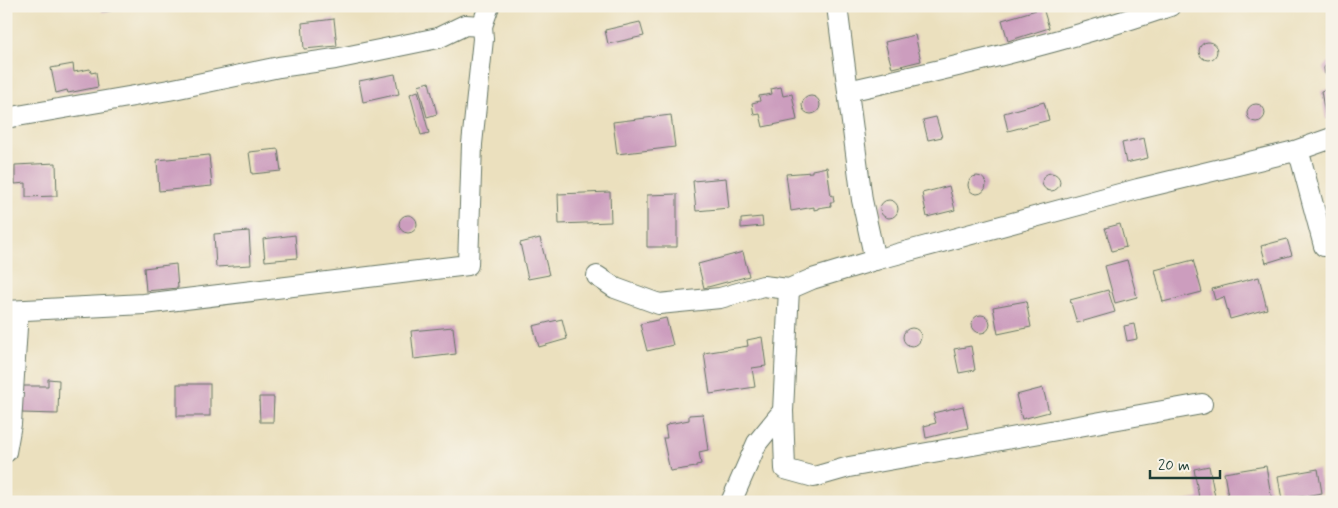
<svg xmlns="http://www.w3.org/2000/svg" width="1338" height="508" font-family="Mynerve,sans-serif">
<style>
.building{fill:#cc9dbe}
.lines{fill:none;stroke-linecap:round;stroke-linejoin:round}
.street-casing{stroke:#667664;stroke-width:22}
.street{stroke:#fff;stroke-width:20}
</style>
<rect width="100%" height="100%" fill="#f7f3e8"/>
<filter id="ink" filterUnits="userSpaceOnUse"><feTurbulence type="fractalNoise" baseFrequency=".02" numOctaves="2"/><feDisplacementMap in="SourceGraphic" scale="10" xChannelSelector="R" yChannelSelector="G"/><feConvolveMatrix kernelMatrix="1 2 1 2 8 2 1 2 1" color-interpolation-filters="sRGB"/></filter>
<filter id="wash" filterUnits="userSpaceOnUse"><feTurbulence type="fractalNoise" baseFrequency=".0096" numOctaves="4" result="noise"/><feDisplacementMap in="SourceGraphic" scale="20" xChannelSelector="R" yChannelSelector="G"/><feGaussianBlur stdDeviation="1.12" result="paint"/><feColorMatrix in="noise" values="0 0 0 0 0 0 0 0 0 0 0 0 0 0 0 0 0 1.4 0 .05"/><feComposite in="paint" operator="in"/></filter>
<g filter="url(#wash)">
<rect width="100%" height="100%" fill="#ebe0be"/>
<g id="blocks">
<!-- building -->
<g class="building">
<path d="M102,6H136V7L102,12Z"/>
<path d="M1043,8L1049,28L1008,41L1002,20Z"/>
<path d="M334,19L337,46L304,49L302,23Z"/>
<path d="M640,22L644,36L608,44L605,30Z"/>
<path d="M915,35L921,61L892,68L885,42Z"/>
<circle cx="1208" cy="51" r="9"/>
<path d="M1332,61V79L1325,74L1324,68L1327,63Z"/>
<path d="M73,64L74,72L90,69L91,73L96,72L98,87L68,93L67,90L56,93L51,68Z"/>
<path d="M395,74L399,94L363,102L359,81Z"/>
<path d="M429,82L437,114L427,117L418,85Z"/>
<path d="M781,87L783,96L792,94L797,120L763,127L760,114L754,115L752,103L760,101L759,96L772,94L771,89Z"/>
<path d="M1332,88V118L1326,119L1321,91Z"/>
<path d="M418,91L429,133L421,135L410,94Z"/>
<circle cx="811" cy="105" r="9"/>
<path d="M1044,102L1049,120L1008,131L1004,113Z"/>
<circle cx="1256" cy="113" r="9"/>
<path d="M671,115L675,147L617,154L613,122Z"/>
<path d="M936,117L942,137L928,140L923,120Z"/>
<path d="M1144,138L1148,158L1126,163L1122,143Z"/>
<path d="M278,149L281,171L252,174L249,152Z"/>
<path d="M209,155L212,186L159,191L157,160Z"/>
<path d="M56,163L57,196L26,197V183L15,184V165Z"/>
<path d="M827,167L831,196L833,195L834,202H830L831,206L818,208V209L814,210V207L791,211L786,174L812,172V170Z"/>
<circle cx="1051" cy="182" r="9"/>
<circle cx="977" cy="185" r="9"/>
<path d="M726,178L729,208L696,211L693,181Z"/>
<path d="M949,186L955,210L927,217L922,193Z"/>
<path d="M610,192L611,222L559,224L558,194Z"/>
<path d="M677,194V247H647V195Z"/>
<circle cx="889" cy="209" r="9"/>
<circle cx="408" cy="224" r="9"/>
<path d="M762,217L763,226L741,228V219Z"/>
<path d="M1120,224L1126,247L1112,251L1105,228Z"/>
<path d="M249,231L251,265L216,267L214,234Z"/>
<path d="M295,235L297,258L265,261L263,239Z"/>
<path d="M540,238L549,275L528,279L520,243Z"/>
<path d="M1287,239L1292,255L1266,263L1261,246Z"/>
<path d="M743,252L749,276L704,288L698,264Z"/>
<path d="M1127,260L1137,297L1115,303L1105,266Z"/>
<path d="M1193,260L1202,292L1163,302L1155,270Z"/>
<path d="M176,264L178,288L146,291L144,268Z"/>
<path d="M1259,277L1267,309L1230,319L1224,297L1215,300L1212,289Z"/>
<path d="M1108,290L1115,312L1077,323L1070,300Z"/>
<path d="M1026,301L1031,327L998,334L993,307Z"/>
<circle cx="981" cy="324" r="9"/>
<path d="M666,318L673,345L647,351L640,324Z"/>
<path d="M562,319L567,339L539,347L533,326Z"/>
<path d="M1134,324L1137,339L1127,341L1124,326Z"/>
<path d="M453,327L456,354L414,359L411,331Z"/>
<circle cx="912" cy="337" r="9"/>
<path d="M762,337L766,366L752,368L755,387L710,394L704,353L748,346L747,340Z"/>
<path d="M971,346L975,370L959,373L954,349Z"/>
<path d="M48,379L59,380L58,414L22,413V386H48Z"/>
<rect x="177" y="384" width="33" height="32"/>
<path d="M1043,388L1049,412L1022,419L1016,395Z"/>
<path d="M259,397H274L273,422H260Z"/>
<path d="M963,406L968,428L926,438L924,426L936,423L933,413Z"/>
<path d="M703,414L708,450L699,452L701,464L696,465V467L670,471L663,438H667L665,426L668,425V424L689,420V415Z"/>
<path d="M1209,466L1216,502H1182L1199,498L1194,469Z"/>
<path d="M1266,466L1272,501L1229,502L1224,473Z"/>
<path d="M1318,469L1322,493L1282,500L1278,476Z"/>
</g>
</g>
</g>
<g filter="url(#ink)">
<use href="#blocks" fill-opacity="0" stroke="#667664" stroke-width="1"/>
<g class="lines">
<!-- street casing -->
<g class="street-casing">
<g id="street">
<path d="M837,6L862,200L875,260"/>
<path d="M482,26L489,6"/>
<path d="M848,91C956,67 1065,42 1170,6"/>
<path d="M6,118L169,90L279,67L335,59L438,38L465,25L482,26L483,39L472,144L468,265L144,304L6,311"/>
<path d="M1295,151L1301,160L1324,246"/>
<path d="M597,276L615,288L659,304L720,298L763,286L789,289L812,279L875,260L1138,189L1295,151L1332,138"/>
<path d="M789,289L783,411L785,469L814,477L849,467L1202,404"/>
<path d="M6,452L11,424L18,311"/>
<path d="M731,502L757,443L783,411"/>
</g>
</g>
<!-- street -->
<use href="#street" class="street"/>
</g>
</g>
<!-- margin -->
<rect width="1338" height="508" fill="none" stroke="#f7f3e8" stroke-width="25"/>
<!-- scale -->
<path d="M1150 470v8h70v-8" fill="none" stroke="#1f3d34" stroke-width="2.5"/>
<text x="1158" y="470" font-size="15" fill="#1f3d34" stroke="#f7f3e8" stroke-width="4" paint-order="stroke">20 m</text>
</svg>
